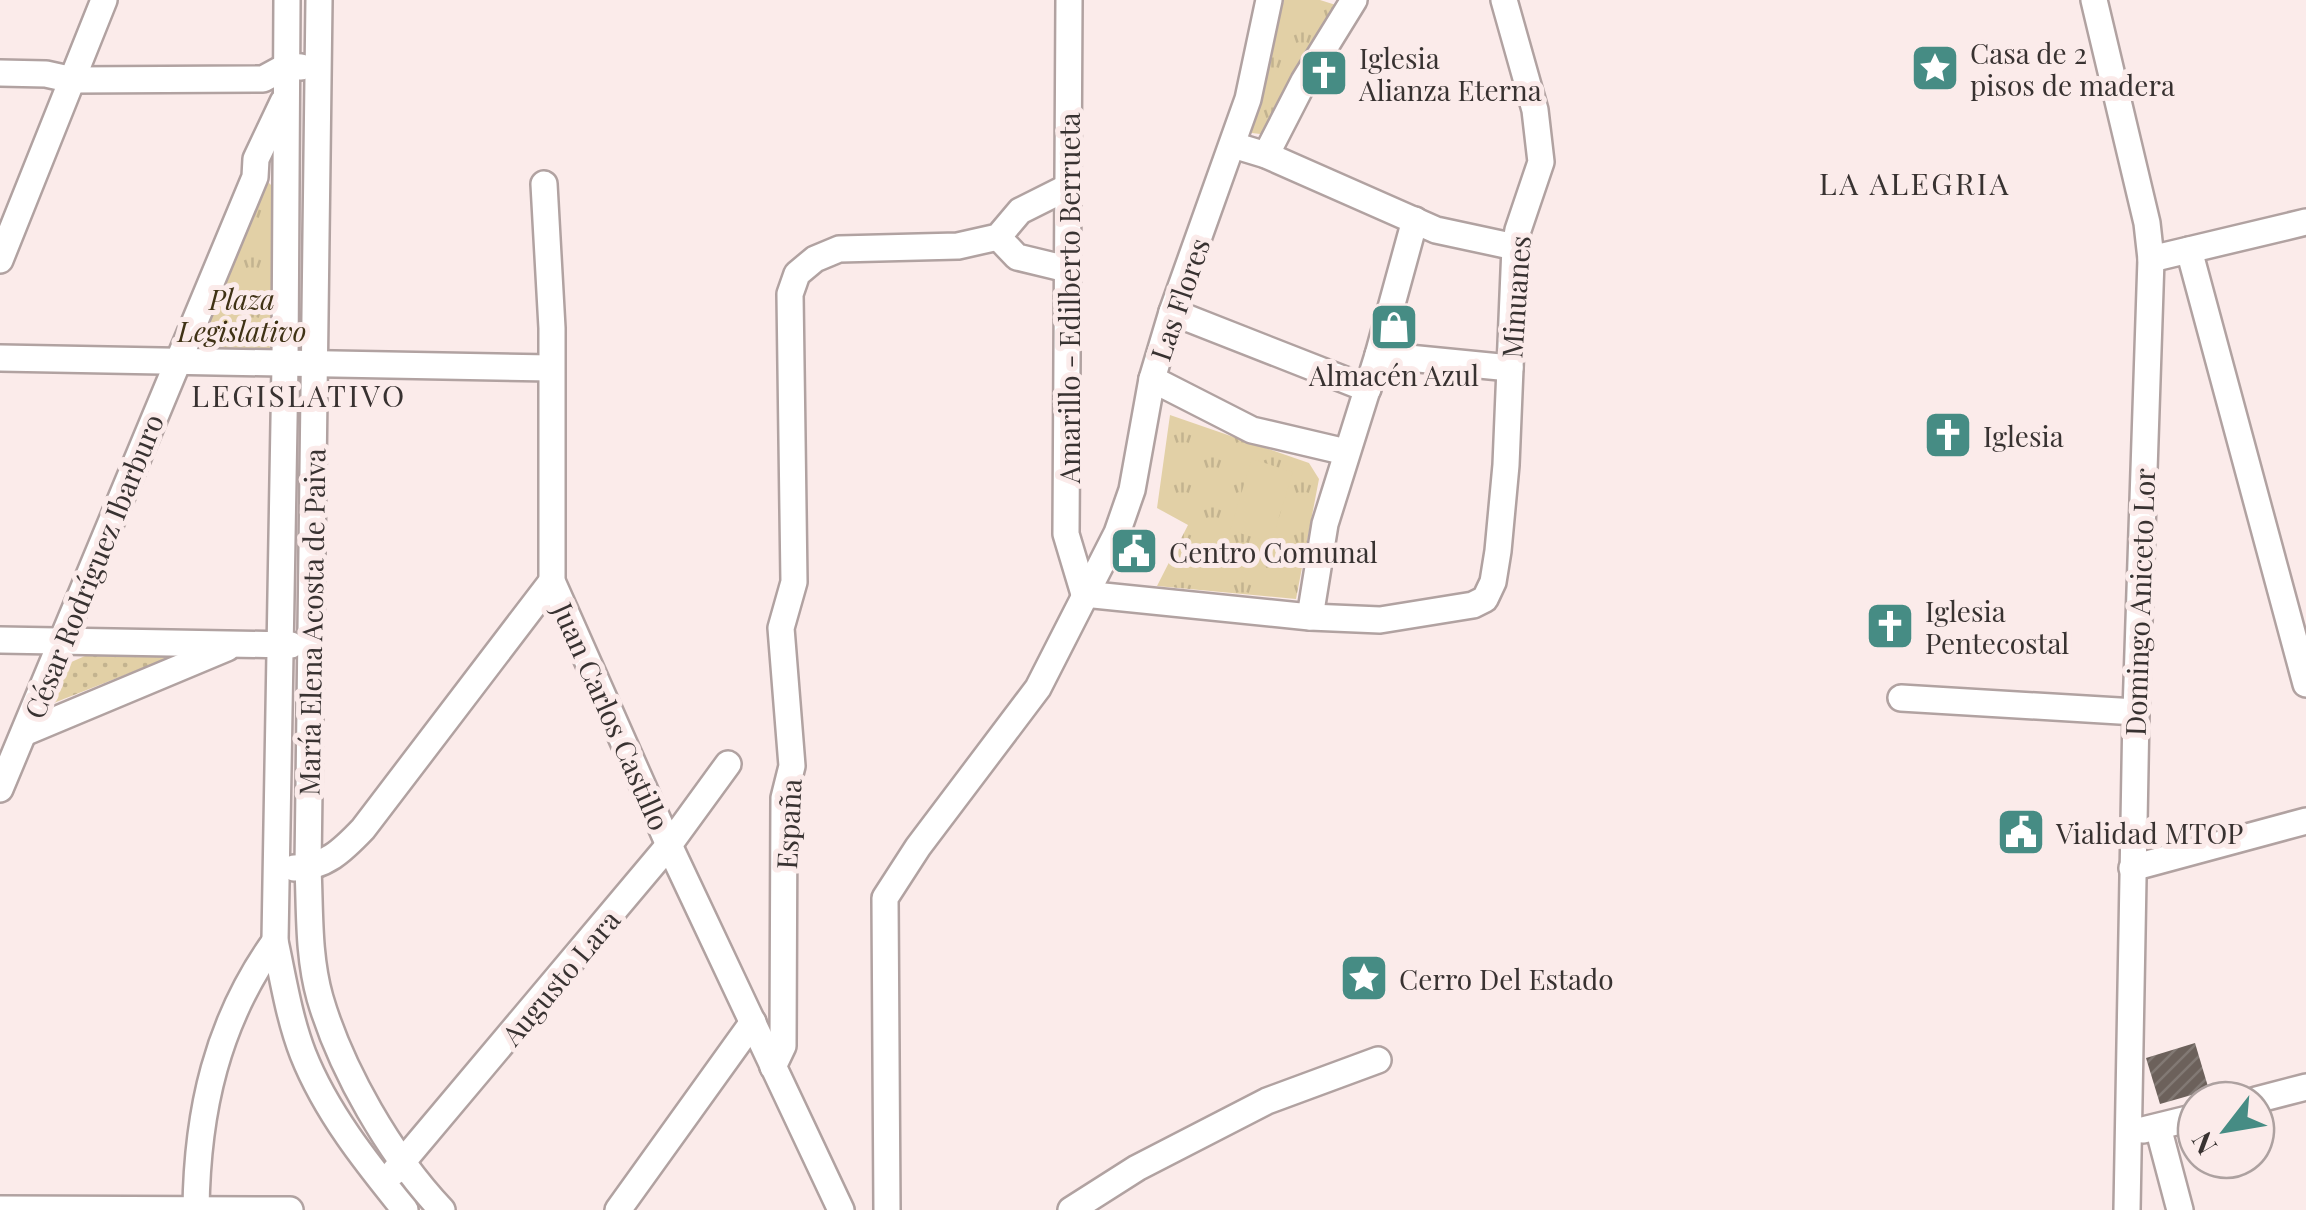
<svg xmlns="http://www.w3.org/2000/svg" width="2306" height="1210" font-family="'Playfair Display',serif">
<style>
.grass{fill:url(#grass-dots)}
.park{fill:url(#park-tufts)}
.pitch{fill:#e2d0a6}
.building{fill:url(#building-hatch)}
.lines{fill:none;stroke-linecap:round;stroke-linejoin:round}
.minor-casing{stroke:#b1a2a1;stroke-width:30}
.minor{stroke:#fff;stroke-width:25}
.labels{text-anchor:middle;dominant-baseline:central;stroke-width:10;stroke-linejoin:round;paint-order:stroke}
.poi-label{font-size:28px;fill:#383231;stroke:#fbebea;text-anchor:start}
.street-label{font-size:28px;fill:#383231;stroke:#fbebea}
.park-label{font-size:28px;font-style:italic;fill:#3f3215;stroke:#fbebea}
.neighbourhood-label{font-size:30px;letter-spacing:2.5px;fill:#383231;stroke:#fbebea}
</style>
<defs>
<pattern id="grass-dots" width="8" height="8" patternUnits="userSpaceOnUse" patternTransform="scale(2.5)"><rect width="8" height="8" fill="#e2d0a6"/><path d="M2 2h.1M6 6h.1" fill="none" stroke="#c3b38f" stroke-width="1.8" stroke-linecap="round"/></pattern>
<pattern id="park-tufts" width="24" height="20" patternUnits="userSpaceOnUse" patternTransform="scale(2.5)"><rect width="24" height="20" fill="#e2d0a6"/><path d="M3 7l-1-3M5 7V3M7 7l1-3M15 17l-1-3M17 17v-4M19 17l1-3" fill="none" stroke="#c3b38f"/></pattern>
<pattern id="building-hatch" width="6" height="6" patternUnits="userSpaceOnUse" patternTransform="scale(2.5)"><rect width="6" height="6" fill="#6c615b"/><path d="M-1 1l2-2M0 6l6-6M5 7l2-2" fill="none" stroke="#827974"/></pattern>
</defs>
<rect width="100%" height="100%" fill="#fbebea"/>
<!-- grass -->
<path class="grass" d="M85,656H173L51,704L69,663Z"/>
<!-- park -->
<g class="park">
<path d="M1284,0H1320L1339,6L1268,135L1252,133L1249,126Z"/>
<path d="M269,183L276,190L275,347L268,353L203,352L197,348L265,184Z"/>
<path d="M1170,415L1309,463L1319,479L1296,599L1157,586L1188,525L1157,508Z"/>
</g>
<!-- pitch -->
<path class="pitch" d="M1252,459L1293,472L1271,543L1230,530Z"/>
<!-- building -->
<path class="building" d="M2195,1043L2209,1090L2160,1104L2146,1058Z"/>
<g class="lines">
<!-- minor casing -->
<g class="minor-casing">
<g id="minor">
<path d="M287,0L285,364L275,941C283,978 289,1018 303,1054C326,1112 366,1162 405,1210"/>
<path d="M319,0L308,868C310,911 308,956 320,998C341,1070 390,1155 442,1210"/>
<path d="M1069,0L1066,534L1084,594"/>
<path d="M2094,0L2147,223L2151,259L2136,712L2127,1210"/>
<path d="M0,73L46,74L73,80L263,79L287,66L301,67"/>
<path d="M1233,145L1266,155L1436,230L1515,247"/>
<path d="M1266,155L1304,81L1354,0"/>
<path d="M544,184L552,328V581L669,845L841,1210"/>
<path d="M998,237L1017,257L1067,269"/>
<path d="M2189,250L2306,684"/>
<path d="M2151,259L2306,222"/>
<path d="M0,260L104,0"/>
<path d="M1172,312L1368,389"/>
<path d="M1378,355L1510,368"/>
<path d="M0,358L551,368"/>
<path d="M1152,379L1252,430L1346,452"/>
<path d="M1084,594L1310,617L1380,620L1473,605L1485,599L1493,582L1498,551L1506,465L1515,247L1518,230L1541,162L1535,110L1504,0"/>
<path d="M1310,617L1325,524L1378,355L1415,220"/>
<path d="M0,640L291,645"/>
<path d="M1901,698L2136,712"/>
<path d="M24,733L227,648"/>
<path d="M0,789L255,177L256,159L283,102"/>
<path d="M294,868C325,868 343,850 363,829L552,581"/>
<path d="M2132,868L2306,821"/>
<path d="M773,1067L783,1046L784,798L792,766L781,628L794,582L790,294L797,274L815,259L839,249L958,246L998,237L1020,211L1068,187"/>
<path d="M2256,1100L2306,1087"/>
<path d="M2158,1127L2180,1210"/>
<path d="M2143,1130L2196,1117"/>
<path d="M394,1172L669,845L728,764"/>
<path d="M0,1209L290,1210"/>
<path d="M196,1210C197,1111 217,1022 275,941"/>
<path d="M618,1210L753,1022"/>
<path d="M887,1210L885,898L918,847L1038,688L1117,533L1132,490L1152,379L1172,312L1248,99L1269,0"/>
<path d="M1071,1210L1137,1168L1267,1101L1378,1060"/>
</g>
</g>
<!-- minor -->
<use href="#minor" class="minor"/>
</g>
<!-- icons -->
<defs>
<g id="sight-square" transform="scale(2.5)"><rect x="-9" y="-9" width="18" height="18" rx="4" fill="#468c84" stroke="#fbebea"/><path d="M0-6L1.8-2.2L6-1.7L2.9 1.2L3.7 5.4L0 3.3L-3.7 5.4L-2.9 1.2L-6-1.7L-1.8-2.2Z" fill="#fff"/></g>
<g id="church-square" transform="scale(2.5)"><rect x="-9" y="-9" width="18" height="18" rx="4" fill="#468c84" stroke="#fbebea"/><path d="M-1.2-6h2.4v3.5h3.3v2.4h-3.3V6h-2.4V-.1h-3.3v-2.4h3.3Z" fill="#fff"/></g>
<g id="shop-square" transform="scale(2.5)"><rect x="-9" y="-9" width="18" height="18" rx="4" fill="#468c84" stroke="#fbebea"/><path d="M-5-2.5h2.3a2.7 3.5 0 0 1 5.4 0H5L5.5 6h-11ZM-1.5-2.5h3a1.5 2.3 0 0 0-3 0Z" fill="#fff"/></g>
<g id="civic-square" transform="scale(2.5)"><rect x="-9" y="-9" width="18" height="18" rx="4" fill="#468c84" stroke="#fbebea"/><path d="M-.6-6.5H3V-4.5H.6V-3L4-1V1h2V6H-6V1h2V-1L-.6-3ZM-1.2 2.5V6h2.4V2.5Z" fill="#fff"/></g>
</defs>
<g fill-rule="evenodd">
<use href="#sight-square" x="1935" y="68"/>
<use href="#church-square" x="1324" y="73"/>
<use href="#shop-square" x="1394" y="327"/>
<use href="#church-square" x="1948" y="435"/>
<use href="#civic-square" x="1134" y="551"/>
<use href="#church-square" x="1890" y="626"/>
<use href="#civic-square" x="2021" y="832"/>
<use href="#sight-square" x="1364" y="978"/>
</g>
<g class="labels">
<!-- poi labels -->
<g class="poi-label">
<text x="1970" y="52">Casa de 2<tspan x="1970" dy="32">pisos de madera</tspan></text>
<text x="1359" y="57">Iglesia<tspan x="1359" dy="32">Alianza Eterna</tspan></text>
<text x="1394" y="374" text-anchor="middle">Almacén Azul</text>
<text x="1983" y="435">Iglesia</text>
<text x="1169" y="551">Centro Comunal</text>
<text x="1925" y="610">Iglesia<tspan x="1925" dy="32">Pentecostal</tspan></text>
<text x="2056" y="832">Vialidad MTOP</text>
<text x="1399" y="978">Cerro Del Estado</text>
</g>
<!-- street labels -->
<g class="street-label">
<text transform="translate(1515 297) rotate(-86)">Minuanes</text>
<text transform="translate(1068 298) rotate(-90)">Amarillo - Edilberto Berrueta</text>
<text transform="translate(1179 299) rotate(-71)">Las Flores</text>
<text transform="translate(93 566) rotate(-68)">César Rodríguez Ibarburo</text>
<text transform="translate(2139 602) rotate(-88)">Domingo Aniceto Lor</text>
<text transform="translate(311 622) rotate(-89)">María Elena Acosta de Paiva</text>
<text transform="translate(612 716) rotate(66)">Juan Carlos Castillo</text>
<text transform="translate(788 824) rotate(-87)">España</text>
<text transform="translate(560 977) rotate(-50)">Augusto Lara</text>
</g>
<!-- park labels -->
<g class="park-label">
<text x="242" y="298">Plaza<tspan x="242" dy="32">Legislativo</tspan></text>
</g>
<!-- neighbourhood labels -->
<g class="neighbourhood-label">
<text x="1915" y="183">LA ALEGRIA</text>
<text x="299" y="395">LEGISLATIVO</text>
</g>
</g>
<!-- north arrow -->
<g transform="translate(2226 1130) rotate(239)"><circle r="48" fill="#fbebea" stroke="#ada1a0" stroke-width="2.5"/>
<path d="M0-8L18 38L0 25L-18 38Z" fill="#468c84"/>
<text y="-15" font-size="28" font-weight="bold" text-anchor="middle" fill="#383231">N</text>
</g>
</svg>
